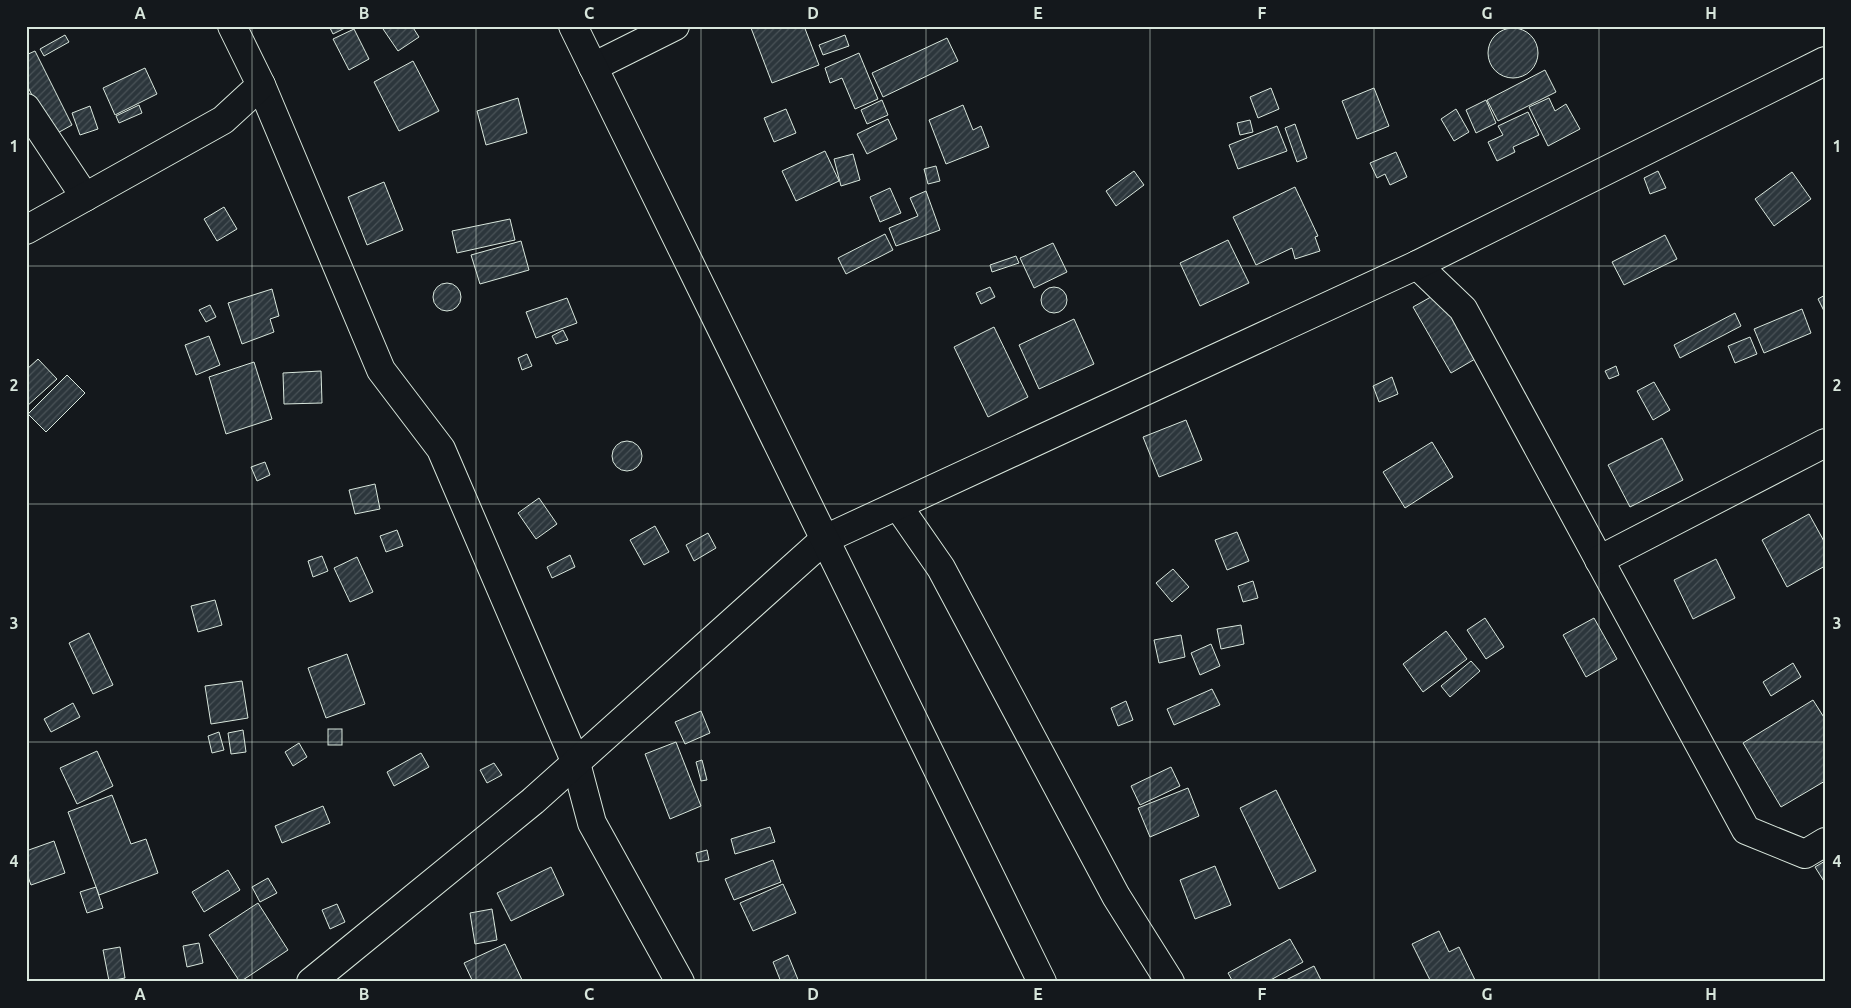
<svg xmlns="http://www.w3.org/2000/svg" width="1851" height="1008" font-family="Ubuntu,sans-serif">
<style>
.building{fill:url(#building-hatch);stroke:#d8e6dc}
.lines{fill:none;stroke-linecap:round;stroke-linejoin:round}
.minor-casing{stroke:#d8e6dc;stroke-width:30}
.trunk-casing{stroke:#d8e6dc;stroke-width:30}
.minor{stroke:#14181c;stroke-width:28}
.trunk{stroke:#14181c;stroke-width:28}
.grid{fill:none;stroke:#d8e6dc;stroke-width:1;stroke-opacity:0.55}
.neatline{fill:none;stroke:#d8e6dc;stroke-width:2}
.grid-label{font-size:16px;text-anchor:middle;font-weight:bold;fill:#d8e6dc}
</style>
<defs>
<pattern id="building-hatch" width="6" height="6" patternUnits="userSpaceOnUse" patternTransform="scale(1.25)"><rect width="6" height="6" fill="#2c363c"/><path d="M-1 1l2-2M0 6l6-6M5 7l2-2" fill="none" stroke="#4a5358"/></pattern>
</defs>
<rect width="100%" height="100%" fill="#14181c"/>
<!-- building -->
<g class="building">
<path d="M329,26H349L333,34Z"/>
<path d="M381,26H412L419,37L398,51Z"/>
<path d="M755,26H804L819,65L772,83L751,28Z"/>
<circle cx="1513" cy="53" r="25"/>
<path d="M354,29L369,59L349,70L333,39Z"/>
<path d="M65,35L69,42L44,56L40,49Z"/>
<path d="M845,35L849,46L823,55L819,45Z"/>
<path d="M947,38L958,61L883,97L872,73Z"/>
<path d="M35,51L72,125L52,136L26,83V55Z"/>
<path d="M859,53L878,99L855,109L842,78L830,83L825,68Z"/>
<path d="M413,61L439,111L399,131L374,82Z"/>
<path d="M145,68L157,94L115,115L103,88Z"/>
<path d="M1545,70L1556,92L1498,121L1487,100Z"/>
<path d="M1271,88L1279,109L1258,118L1250,97Z"/>
<path d="M1374,88L1389,126L1357,139L1342,101Z"/>
<path d="M518,98L527,133L486,145L477,111Z"/>
<path d="M1549,98L1555,111L1566,104L1580,129L1548,146L1529,107Z"/>
<path d="M882,100L888,115L867,124L861,110Z"/>
<path d="M1486,100L1496,123L1476,133L1466,110Z"/>
<path d="M139,105L142,113L119,123L116,116Z"/>
<path d="M963,105L973,130L981,126L989,147L946,164L929,120Z"/>
<path d="M90,106L98,129L80,135L72,113Z"/>
<path d="M786,109L796,133L774,142L764,118Z"/>
<path d="M1456,109L1469,132L1454,141L1441,119Z"/>
<path d="M1528,112L1539,135L1513,147L1515,152L1497,161L1488,142L1503,135L1498,126Z"/>
<path d="M888,119L897,139L867,154L857,134Z"/>
<path d="M1250,120L1253,132L1240,135L1237,123Z"/>
<path d="M1295,124L1307,158L1297,162L1285,128Z"/>
<path d="M1277,126L1287,151L1238,169L1229,145Z"/>
<path d="M825,151L839,181L796,201L782,171Z"/>
<path d="M1396,152L1407,177L1390,185L1385,174L1377,178L1370,163Z"/>
<path d="M853,154L860,180L841,186L834,159Z"/>
<path d="M936,166L940,181L928,184L924,169Z"/>
<path d="M1134,171L1144,185L1116,206L1106,191Z"/>
<path d="M1658,171L1666,188L1650,194L1644,178Z"/>
<path d="M1792,172L1811,199L1774,226L1755,199Z"/>
<path d="M384,182L403,230L367,245L348,197Z"/>
<path d="M1295,187L1318,236L1315,237L1320,251L1295,259L1292,248L1256,265L1233,217Z"/>
<path d="M890,188L901,213L880,222L870,197Z"/>
<path d="M926,191L940,230L896,246L889,228L918,216L910,198Z"/>
<path d="M224,207L237,229L217,241L204,219Z"/>
<path d="M510,219L515,240L457,253L452,231Z"/>
<path d="M885,234L893,250L846,274L838,258Z"/>
<path d="M1665,235L1677,259L1624,285L1612,262Z"/>
<path d="M1228,240L1249,283L1200,306L1180,263Z"/>
<path d="M521,241L529,270L480,284L471,255Z"/>
<path d="M1053,243L1067,272L1034,288L1020,258Z"/>
<path d="M1016,256L1019,263L992,272L990,265Z"/>
<circle cx="447" cy="297" r="14"/>
<path d="M990,287L995,297L981,304L976,293Z"/>
<circle cx="1054" cy="300" r="13"/>
<path d="M272,289L279,316L270,319L274,332L242,344L228,303Z"/>
<path d="M1438,293L1475,359L1451,373L1413,307Z"/>
<path d="M1825,295V313L1818,299Z"/>
<path d="M567,298L577,323L536,338L526,312Z"/>
<path d="M210,305L216,317L206,322L199,310Z"/>
<path d="M1802,309L1811,333L1764,353L1754,329Z"/>
<path d="M1735,313L1741,326L1680,358L1674,345Z"/>
<path d="M1074,319L1094,364L1039,389L1019,345Z"/>
<path d="M994,327L1028,397L988,417L954,347Z"/>
<path d="M563,330L568,340L556,344L552,336Z"/>
<path d="M209,336L220,365L196,375L185,345Z"/>
<path d="M1750,337L1757,354L1735,363L1728,346Z"/>
<path d="M527,354L532,366L522,370L518,358Z"/>
<path d="M38,359L57,379L26,407V370Z"/>
<path d="M254,362L272,419L226,434L209,377Z"/>
<path d="M1616,366L1619,375L1609,379L1605,371Z"/>
<path d="M321,371L322,403L284,404L283,373Z"/>
<path d="M67,375L85,393L46,432L28,414Z"/>
<path d="M1392,377L1398,394L1379,402L1373,386Z"/>
<path d="M1654,382L1670,410L1653,420L1637,391Z"/>
<path d="M1186,420L1202,460L1159,477L1143,437Z"/>
<path d="M1662,438L1683,480L1630,507L1608,465Z"/>
<circle cx="627" cy="456" r="15"/>
<path d="M1432,442L1453,477L1405,508L1383,472Z"/>
<path d="M265,462L270,475L257,481L251,467Z"/>
<path d="M375,484L380,509L355,514L349,490Z"/>
<path d="M539,498L557,524L536,539L518,513Z"/>
<path d="M1809,514L1825,543V566L1787,587L1762,540Z"/>
<path d="M655,526L669,552L644,565L630,540Z"/>
<path d="M397,530L403,546L386,552L380,536Z"/>
<path d="M1237,532L1249,561L1227,570L1215,540Z"/>
<path d="M708,533L716,548L694,561L686,545Z"/>
<path d="M570,555L575,567L552,578L547,567Z"/>
<path d="M322,556L328,571L313,577L308,561Z"/>
<path d="M357,557L373,592L350,602L334,568Z"/>
<path d="M1716,559L1735,598L1693,619L1674,580Z"/>
<path d="M1173,569L1189,587L1172,602L1156,583Z"/>
<path d="M1253,581L1258,598L1243,602L1238,586Z"/>
<path d="M215,600L222,625L198,632L191,606Z"/>
<path d="M1485,618L1504,647L1486,659L1467,630Z"/>
<path d="M1594,618L1617,659L1586,677L1563,635Z"/>
<path d="M1241,625L1244,644L1221,649L1217,629Z"/>
<path d="M1446,631L1467,659L1423,692L1403,664Z"/>
<path d="M89,633L113,685L93,694L69,643Z"/>
<path d="M1181,635L1185,657L1159,663L1154,640Z"/>
<path d="M1211,644L1220,666L1200,675L1191,653Z"/>
<path d="M347,654L365,704L326,718L308,668Z"/>
<path d="M1471,661L1480,671L1450,697L1441,686Z"/>
<path d="M1793,663L1801,677L1771,696L1763,682Z"/>
<path d="M242,681L248,718L211,724L205,686Z"/>
<path d="M1212,689L1220,705L1174,725L1167,709Z"/>
<path d="M1813,700L1825,719V781L1781,807L1743,743Z"/>
<path d="M1126,701L1133,720L1118,726L1111,708Z"/>
<path d="M73,703L80,717L51,732L44,719Z"/>
<path d="M701,711L710,733L685,744L675,722Z"/>
<rect x="328" y="729" width="14" height="16"/>
<path d="M243,730L246,752L231,754L228,733Z"/>
<path d="M219,732L224,750L212,753L208,736Z"/>
<path d="M676,742L701,806L670,819L645,754Z"/>
<path d="M299,743L307,757L293,766L285,752Z"/>
<path d="M97,751L113,786L77,804L60,768Z"/>
<path d="M421,753L429,767L394,786L387,772Z"/>
<path d="M702,760L707,780L701,781L696,762Z"/>
<path d="M494,763L502,775L487,783L480,770Z"/>
<path d="M1171,767L1180,786L1140,805L1131,786Z"/>
<path d="M1188,788L1199,816L1150,837L1138,808Z"/>
<path d="M1276,790L1316,871L1279,889L1240,808Z"/>
<path d="M112,795L131,844L146,839L158,873L99,895L68,812Z"/>
<path d="M323,806L330,823L282,843L275,826Z"/>
<path d="M770,827L775,842L735,854L731,839Z"/>
<path d="M54,841L65,873L31,885L26,871V851Z"/>
<path d="M707,850L709,860L698,862L696,853Z"/>
<path d="M773,860L781,882L734,900L725,879Z"/>
<path d="M1825,861V883L1815,867Z"/>
<path d="M1215,866L1231,905L1195,919L1180,880Z"/>
<path d="M551,867L564,895L511,921L497,893Z"/>
<path d="M228,870L240,890L204,912L192,892Z"/>
<path d="M268,878L277,893L260,902L252,887Z"/>
<path d="M783,884L796,913L753,931L740,903Z"/>
<path d="M96,887L103,908L87,913L80,892Z"/>
<path d="M258,903L288,950L240,982L209,935Z"/>
<path d="M337,904L345,922L330,929L322,910Z"/>
<path d="M492,909L497,940L475,944L470,913Z"/>
<path d="M1439,931L1449,952L1459,947L1476,982H1431L1412,944Z"/>
<path d="M1290,939L1303,962L1267,982H1233L1228,973Z"/>
<path d="M199,943L203,963L187,967L183,946Z"/>
<path d="M505,944L523,982H473L464,963Z"/>
<path d="M120,947L125,978L109,981L103,950Z"/>
<path d="M788,955L799,982H781L773,962Z"/>
<path d="M1314,966L1322,982H1282Z"/>
</g>
<g class="lines">
<!-- minor casing -->
<g class="minor-casing">
<g id="minor">
<path d="M593,67L675,26"/>
<path d="M261,85L381,370L441,449L576,763L592,823L680,982"/>
<path d="M26,108L85,197"/>
<path d="M26,230L223,120L261,85L232,26"/>
<path d="M1417,265L1463,309L1746,830L1805,854L1825,842"/>
<path d="M898,506L941,568L1116,896L1170,982"/>
<path d="M1599,560L1825,443"/>
<path d="M311,982L533,801L825,539L1417,265L1825,61"/>
</g>
</g>
<!-- trunk casing -->
<g class="trunk-casing">
<path id="trunk" d="M573,26L1042,982"/>
</g>
<!-- minor -->
<use href="#minor" class="minor"/>
<!-- trunk -->
<use href="#trunk" class="trunk"/>
</g>
<!-- grid -->
<path class="grid" d="M252,26V982M476,26V982M701,26V982M926,26V982M1150,26V982M1374,26V982M1599,26V982M26,266H1825M26,504H1825M26,742H1825"/>
<!-- border -->
<rect width="1851" height="1008" fill="none" stroke="#14181c" stroke-width="55"/>
<rect x="28" y="28" width="1796" height="952" class="neatline"/>
<g class="grid-label">
<text x="140" y="19">A</text>
<text x="364" y="19">B</text>
<text x="589" y="19">C</text>
<text x="813" y="19">D</text>
<text x="1038" y="19">E</text>
<text x="1262" y="19">F</text>
<text x="1487" y="19">G</text>
<text x="1711" y="19">H</text>
<text x="14" y="152">1</text>
<text x="1837" y="152">1</text>
<text x="14" y="391">2</text>
<text x="1837" y="391">2</text>
<text x="14" y="629">3</text>
<text x="1837" y="629">3</text>
<text x="14" y="867">4</text>
<text x="1837" y="867">4</text>
<text x="140" y="1000">A</text>
<text x="364" y="1000">B</text>
<text x="589" y="1000">C</text>
<text x="813" y="1000">D</text>
<text x="1038" y="1000">E</text>
<text x="1262" y="1000">F</text>
<text x="1487" y="1000">G</text>
<text x="1711" y="1000">H</text>
</g>
</svg>
